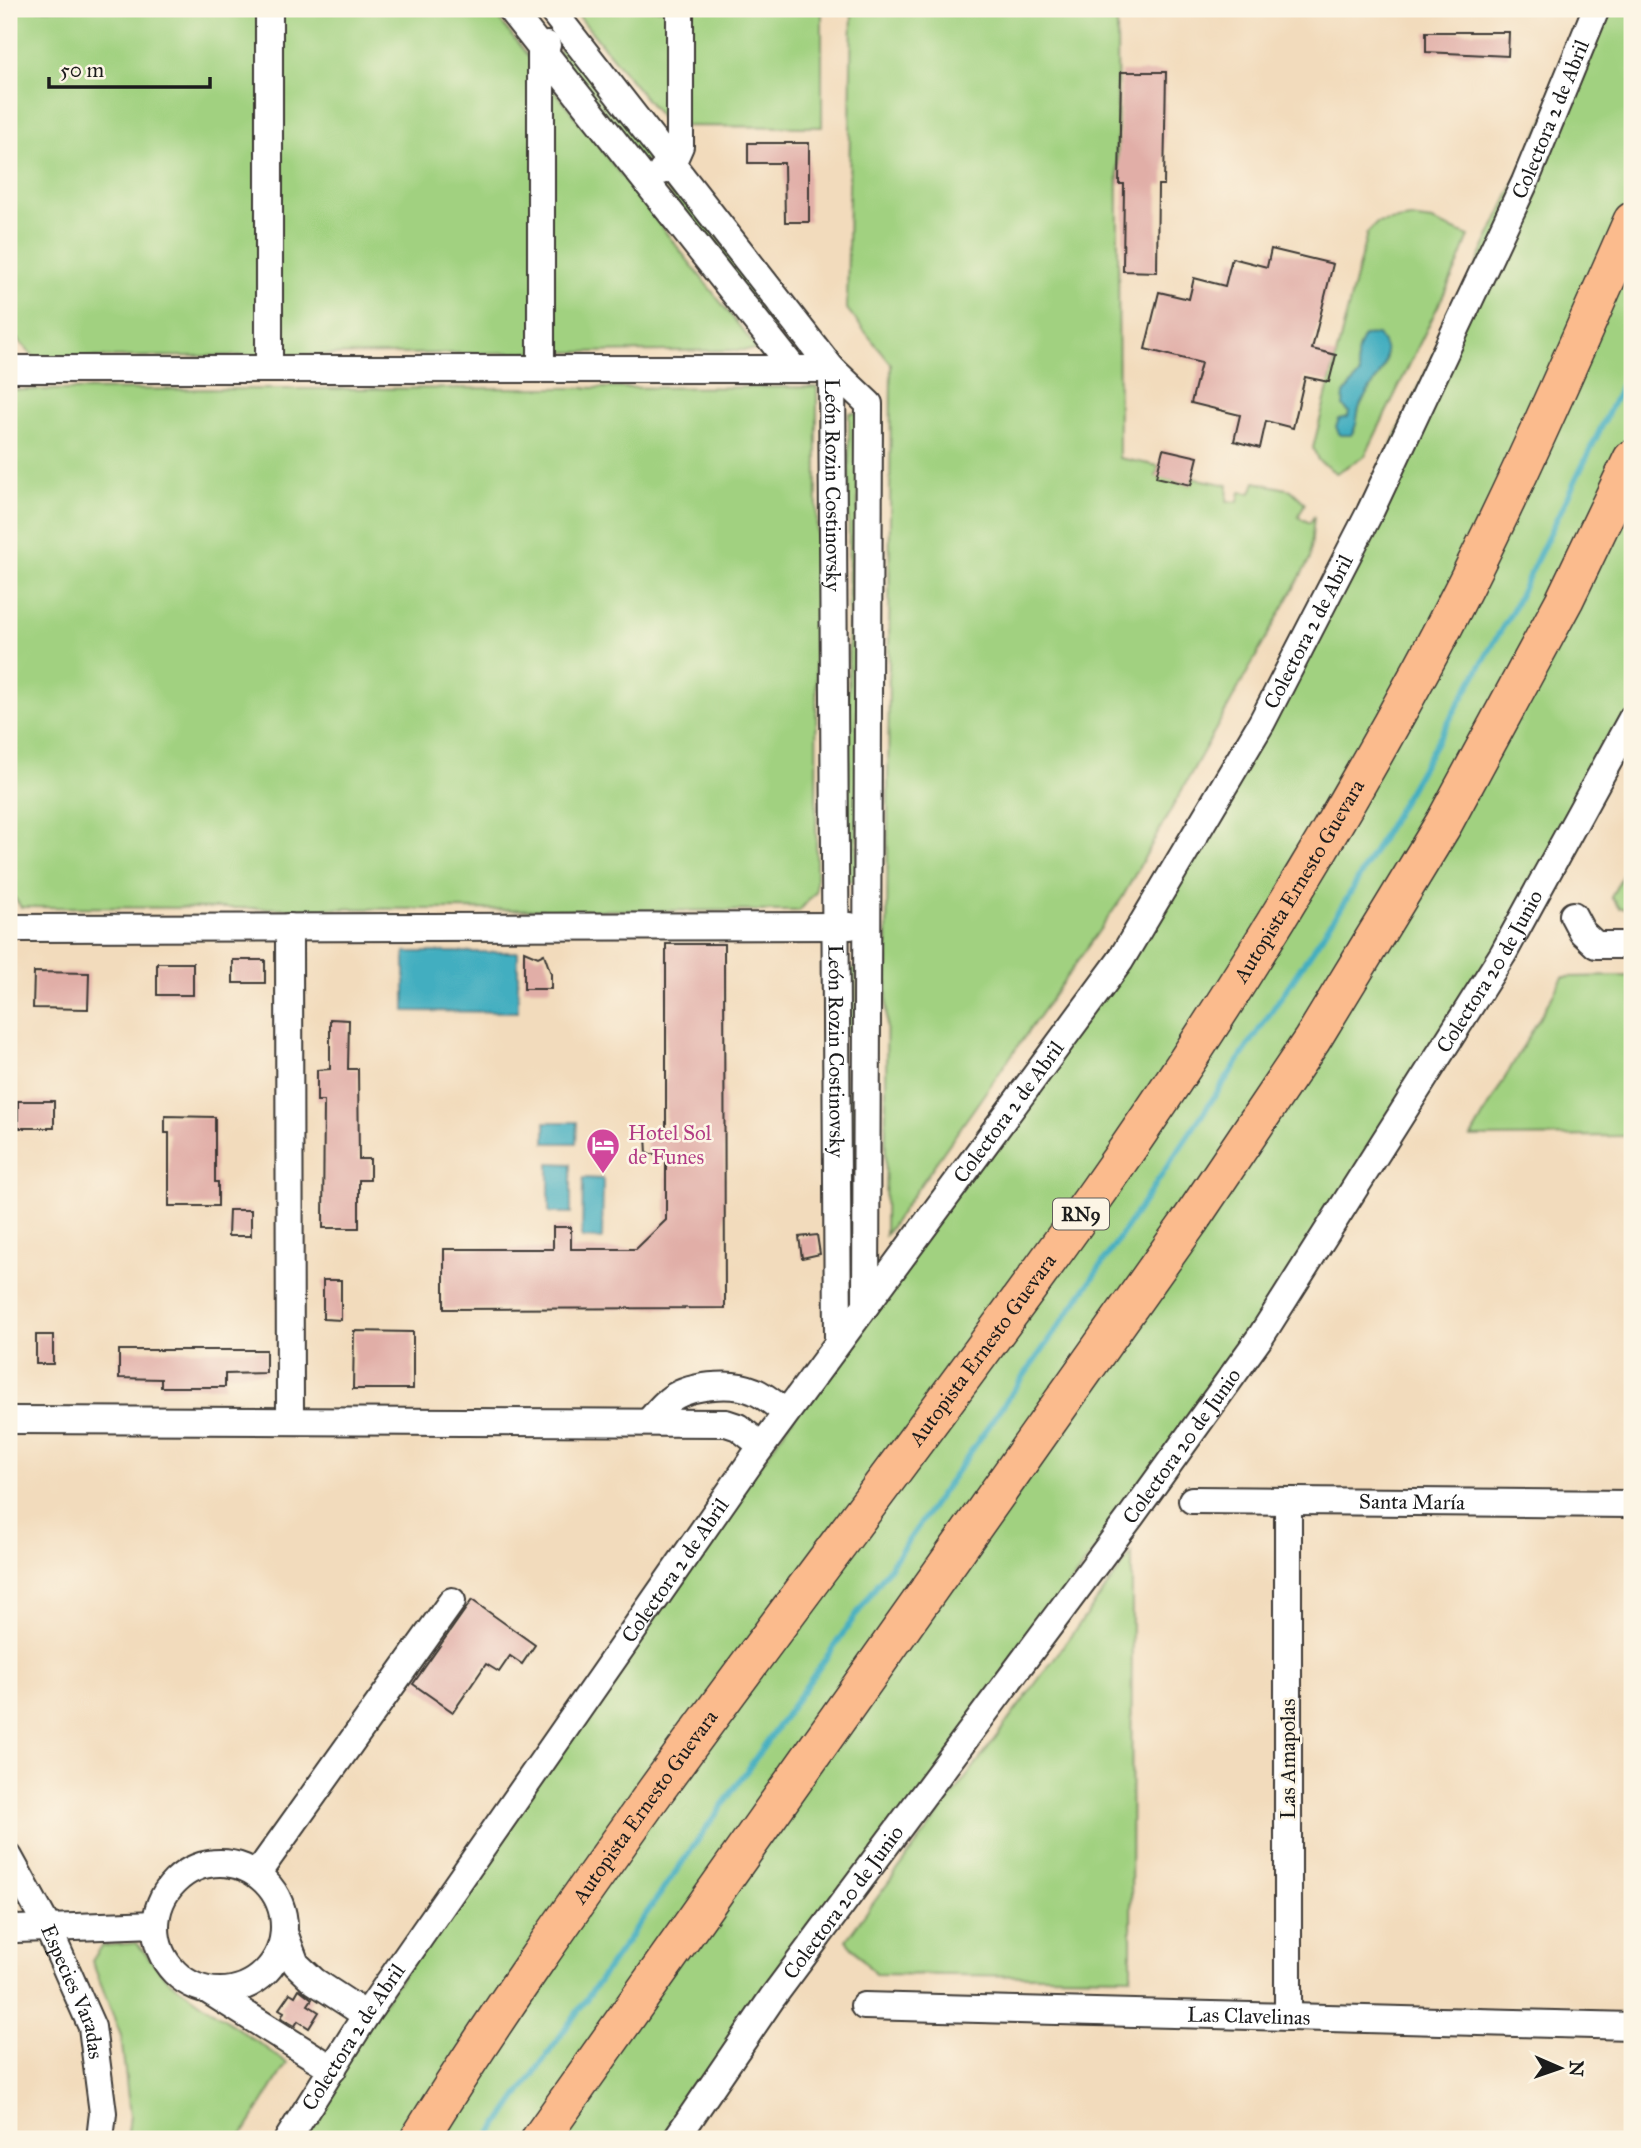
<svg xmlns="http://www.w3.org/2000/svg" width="1641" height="2148" font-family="'IM FELL Great Primer',serif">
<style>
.green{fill:#a1d180;stroke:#5e764e;stroke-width:2}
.water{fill:#42aec0;stroke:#2f656e;stroke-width:2}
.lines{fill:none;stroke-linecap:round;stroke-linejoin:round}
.stream{stroke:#42aec0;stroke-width:6}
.building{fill:#e1aea7}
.minor-casing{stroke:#3c3934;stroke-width:30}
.highway-casing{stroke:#3c3934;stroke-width:40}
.minor{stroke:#fff;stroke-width:26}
.highway{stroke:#fbbb8d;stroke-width:37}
.labels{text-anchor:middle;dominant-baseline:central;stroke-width:5;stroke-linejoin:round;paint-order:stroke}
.shield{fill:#fcf5e5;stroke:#5f5d58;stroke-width:2}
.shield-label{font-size:19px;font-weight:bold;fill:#1c1c1c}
.street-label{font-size:21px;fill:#1c1c1c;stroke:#fcf5e5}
.hotel-label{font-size:21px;fill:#b23c85;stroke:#fcf5e5;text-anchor:start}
</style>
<rect width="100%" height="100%" fill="#fcf5e5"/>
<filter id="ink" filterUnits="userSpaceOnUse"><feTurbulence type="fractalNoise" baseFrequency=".0143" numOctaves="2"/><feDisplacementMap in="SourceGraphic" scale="14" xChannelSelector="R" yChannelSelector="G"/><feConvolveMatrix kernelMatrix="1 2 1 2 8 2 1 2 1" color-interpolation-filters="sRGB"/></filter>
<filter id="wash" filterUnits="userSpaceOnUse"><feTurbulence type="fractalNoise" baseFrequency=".00686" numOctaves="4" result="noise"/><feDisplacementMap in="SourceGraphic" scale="28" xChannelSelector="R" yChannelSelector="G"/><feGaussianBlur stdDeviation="1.57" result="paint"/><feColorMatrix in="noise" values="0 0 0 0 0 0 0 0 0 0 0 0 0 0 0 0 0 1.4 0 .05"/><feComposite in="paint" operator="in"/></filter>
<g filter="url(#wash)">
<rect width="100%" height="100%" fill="#f2dbbc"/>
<!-- green -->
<g class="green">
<path d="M12,9H491L758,350L35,358L12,334Z"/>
<path d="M573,9H822V127L668,126Z"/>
<path d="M852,9H1117L1119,458L1159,466L1156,476L1191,485L1193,478L1228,485L1227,501L1238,502L1240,492L1251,493L1255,482L1291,490L1305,503L1298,517L1310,523L1314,516L1310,559L1122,898L885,1235L891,364L847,309Z"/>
<path d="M1596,9H1632V718L1395,1127L676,2139H288L953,1190L1262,722Z"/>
<path d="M563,46L569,48L652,156L643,163L558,52Z"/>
<path d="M665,182L674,184L784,324L774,332L663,185Z"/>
<path d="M1411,218L1432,221L1469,236L1457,267L1365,456L1336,473L1318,460L1313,448L1367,233L1377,223Z"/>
<path d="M817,387L816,892L799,911L21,907L9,890V390Z"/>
<path d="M849,413H858L857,881H848Z"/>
<path d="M1632,857V908H1620L1611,897Z"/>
<path d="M847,969H856L858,1259H849Z"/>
<path d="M1632,976V1136L1471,1137L1563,977Z"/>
<path d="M1132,1553L1131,1977L875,1974L846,1940Z"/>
<path d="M137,1943L167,1979L287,2063L240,2139H127L130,2116L121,2036L92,1961L102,1946Z"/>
</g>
<!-- water -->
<g class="water">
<path d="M1378,335C1402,365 1367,383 1359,409C1356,419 1358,426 1351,435H1340L1336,427L1339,419L1348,417L1349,412L1343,406L1344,394L1360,374C1355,359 1356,350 1364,336Z"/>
<path d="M405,952H518V1012L405,1011Z"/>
<path d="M545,1122H577L576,1143H545Z"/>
<path d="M549,1163L571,1164V1213H549Z"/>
<path d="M583,1178L603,1179L602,1239L582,1238Z"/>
</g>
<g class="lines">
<!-- stream -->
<path class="stream" d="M488,2139L1085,1289L1345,902L1512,611L1632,364"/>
</g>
<g id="blocks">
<!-- building -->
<g class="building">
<path d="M1426,32H1509L1508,56L1426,52Z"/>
<path d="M1121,72H1166L1164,185H1158L1157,272L1123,271L1124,184H1119Z"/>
<path d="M748,143H809V222H785L784,163H748Z"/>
<path d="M1271,249L1333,264L1312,349L1336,355L1329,382L1305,377L1293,428L1266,421L1260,448L1234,441L1240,415L1191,403L1201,363L1145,349L1159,292L1189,299L1194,278L1225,286L1232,258L1267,267Z"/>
<path d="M1163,449L1198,457L1191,485L1156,477Z"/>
<path d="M666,944H724L725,1308L444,1309V1249H553V1227H571V1249H636L666,1220V1154H647L646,1135H666Z"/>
<path d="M524,951L538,957L544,954L551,974V989H524Z"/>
<rect x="233" y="960" width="32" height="23"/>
<rect x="157" y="963" width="36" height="32"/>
<path d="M34,972L89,973L88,1009L33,1008Z"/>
<path d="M330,1019L349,1020L348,1069H358L359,1159H370V1180H359V1228H323L324,1101H317V1070L330,1069Z"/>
<rect x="18" y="1101" width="36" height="27"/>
<path d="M165,1116L215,1117V1182H218V1206H169V1133H165Z"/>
<path d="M229,1210H251V1236H228Z"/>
<path d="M817,1235L820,1254L802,1258L799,1237Z"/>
<path d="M323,1280H341V1320L323,1319Z"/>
<path d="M354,1331L413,1332V1389H353Z"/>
<rect x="36" y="1335" width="17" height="29"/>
<path d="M119,1350H266V1373L225,1374V1387H161V1379L119,1378Z"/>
<path d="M472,1600L535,1645L522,1664L510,1656L499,1672L486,1664L453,1712L413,1684Z"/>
<path d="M299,1989L312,1999L308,2005L319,2012L309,2028L298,2021L295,2026L281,2018L284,2012L279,2009L290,1993L295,1996Z"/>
</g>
</g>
</g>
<g filter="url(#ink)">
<use href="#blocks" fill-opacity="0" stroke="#3c3934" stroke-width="2"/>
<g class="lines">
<!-- minor casing -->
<g class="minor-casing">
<g id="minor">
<path d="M510,9L794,369"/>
<path d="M551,9L832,369L869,404L866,1305"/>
<path d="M662,171L672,164L680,146V9"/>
<path d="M9,369H832"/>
<path d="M269,369V9"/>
<path d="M541,369V49L547,45"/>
<path id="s1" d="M832,369L838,1342"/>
<path d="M1573,915L1582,932L1596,945H1632"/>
<path d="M289,927L290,1421"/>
<path d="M9,928L850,926"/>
<path d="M9,1420L726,1423L738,1427L762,1446"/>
<path d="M649,1421C655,1415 661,1406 668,1401C687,1385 732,1381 754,1391C766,1396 776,1405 786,1413"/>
<path id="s2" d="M1192,1500L1632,1504"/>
<path d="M1288,1501V2017"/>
<path id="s3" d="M9,1857L48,1928L92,2027L103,2113L100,2139"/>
<circle cx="220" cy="1927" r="64"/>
<path d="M257,1874L452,1601"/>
<path d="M9,1926L16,1929L48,1928L156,1924"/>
<path d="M285,1935L296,1964L314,1981L366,2015"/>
<path d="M209,1991L333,2069"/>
<path id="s4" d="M864,2006L1632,2026"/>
<path id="s5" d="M288,2139L366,2015L754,1457L1120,961L1262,722L1370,512L1525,182L1596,9"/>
<path id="s6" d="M676,2139L772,1998L1132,1515L1261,1336L1503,954L1632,718"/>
</g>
</g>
<!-- highway casing -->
<g class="highway-casing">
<g id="highway">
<path id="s7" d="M419,2139C493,2019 575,1904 657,1789C802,1589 955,1393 1098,1191C1217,1023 1325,847 1423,666C1501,522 1566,371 1632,221"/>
<path d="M540,2139L1190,1221L1312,1040L1444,823L1565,599L1632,459"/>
</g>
</g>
<!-- minor -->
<use href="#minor" class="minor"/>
<!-- highway -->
<use href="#highway" class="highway"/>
</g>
</g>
<!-- icons -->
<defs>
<g id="hotel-pin" transform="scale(1.75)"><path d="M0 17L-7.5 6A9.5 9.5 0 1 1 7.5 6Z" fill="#d1479c" stroke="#fcf5e5"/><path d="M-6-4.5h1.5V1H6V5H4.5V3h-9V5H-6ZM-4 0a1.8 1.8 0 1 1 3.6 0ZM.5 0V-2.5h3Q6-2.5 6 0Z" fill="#fff"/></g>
</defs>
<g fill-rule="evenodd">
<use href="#hotel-pin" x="603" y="1145"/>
</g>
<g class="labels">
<!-- shield labels -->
<rect class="shield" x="1053" y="1198.5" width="56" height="31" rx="5"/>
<g class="shield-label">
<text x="1081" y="1214">RN9</text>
</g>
<!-- street labels -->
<g class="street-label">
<text stroke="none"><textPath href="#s5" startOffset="2389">Colectora 2 de Abril</textPath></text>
<text stroke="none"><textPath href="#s1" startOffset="116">León Rozin Costinovsky</textPath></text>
<text stroke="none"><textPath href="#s5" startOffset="1822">Colectora 2 de Abril</textPath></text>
<text stroke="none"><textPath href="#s7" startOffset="1536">Autopista Ernesto Guevara</textPath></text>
<text stroke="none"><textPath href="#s6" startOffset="1424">Colectora 20 de Junio</textPath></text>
<text stroke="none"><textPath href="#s1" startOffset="682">León Rozin Costinovsky</textPath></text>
<text stroke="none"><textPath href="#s5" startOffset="1255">Colectora 2 de Abril</textPath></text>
<text stroke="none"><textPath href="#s7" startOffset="970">Autopista Ernesto Guevara</textPath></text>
<text stroke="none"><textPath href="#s6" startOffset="858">Colectora 20 de Junio</textPath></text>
<text stroke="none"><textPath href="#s2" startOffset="220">Santa María</textPath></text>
<text stroke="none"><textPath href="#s5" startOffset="688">Colectora 2 de Abril</textPath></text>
<text transform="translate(1288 1759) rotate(-90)">Las Amapolas</text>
<text stroke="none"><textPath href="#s7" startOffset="402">Autopista Ernesto Guevara</textPath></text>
<text stroke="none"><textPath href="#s6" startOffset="290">Colectora 20 de Junio</textPath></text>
<text stroke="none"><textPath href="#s3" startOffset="150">Especies Varadas</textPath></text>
<text stroke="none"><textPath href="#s4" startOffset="385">Las Clavelinas</textPath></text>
<text stroke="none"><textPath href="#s5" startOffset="121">Colectora 2 de Abril</textPath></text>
</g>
<!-- hotel labels -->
<g class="hotel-label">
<text x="628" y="1133">Hotel Sol<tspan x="628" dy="24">de Funes</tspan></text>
</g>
</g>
<!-- margin -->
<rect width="1641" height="2148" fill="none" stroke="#fcf5e5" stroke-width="35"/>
<!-- north arrow -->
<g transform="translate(1560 2068) rotate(92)" stroke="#fcf5e5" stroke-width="5" paint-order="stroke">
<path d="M0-5L12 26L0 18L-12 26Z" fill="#1c1c1c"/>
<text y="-10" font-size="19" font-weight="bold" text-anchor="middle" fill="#1c1c1c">N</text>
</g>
<!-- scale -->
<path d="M49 77v10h161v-10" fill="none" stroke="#1c1c1c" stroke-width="3.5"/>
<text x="60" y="77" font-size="21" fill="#1c1c1c" stroke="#fcf5e5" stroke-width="5" paint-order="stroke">50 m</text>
</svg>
